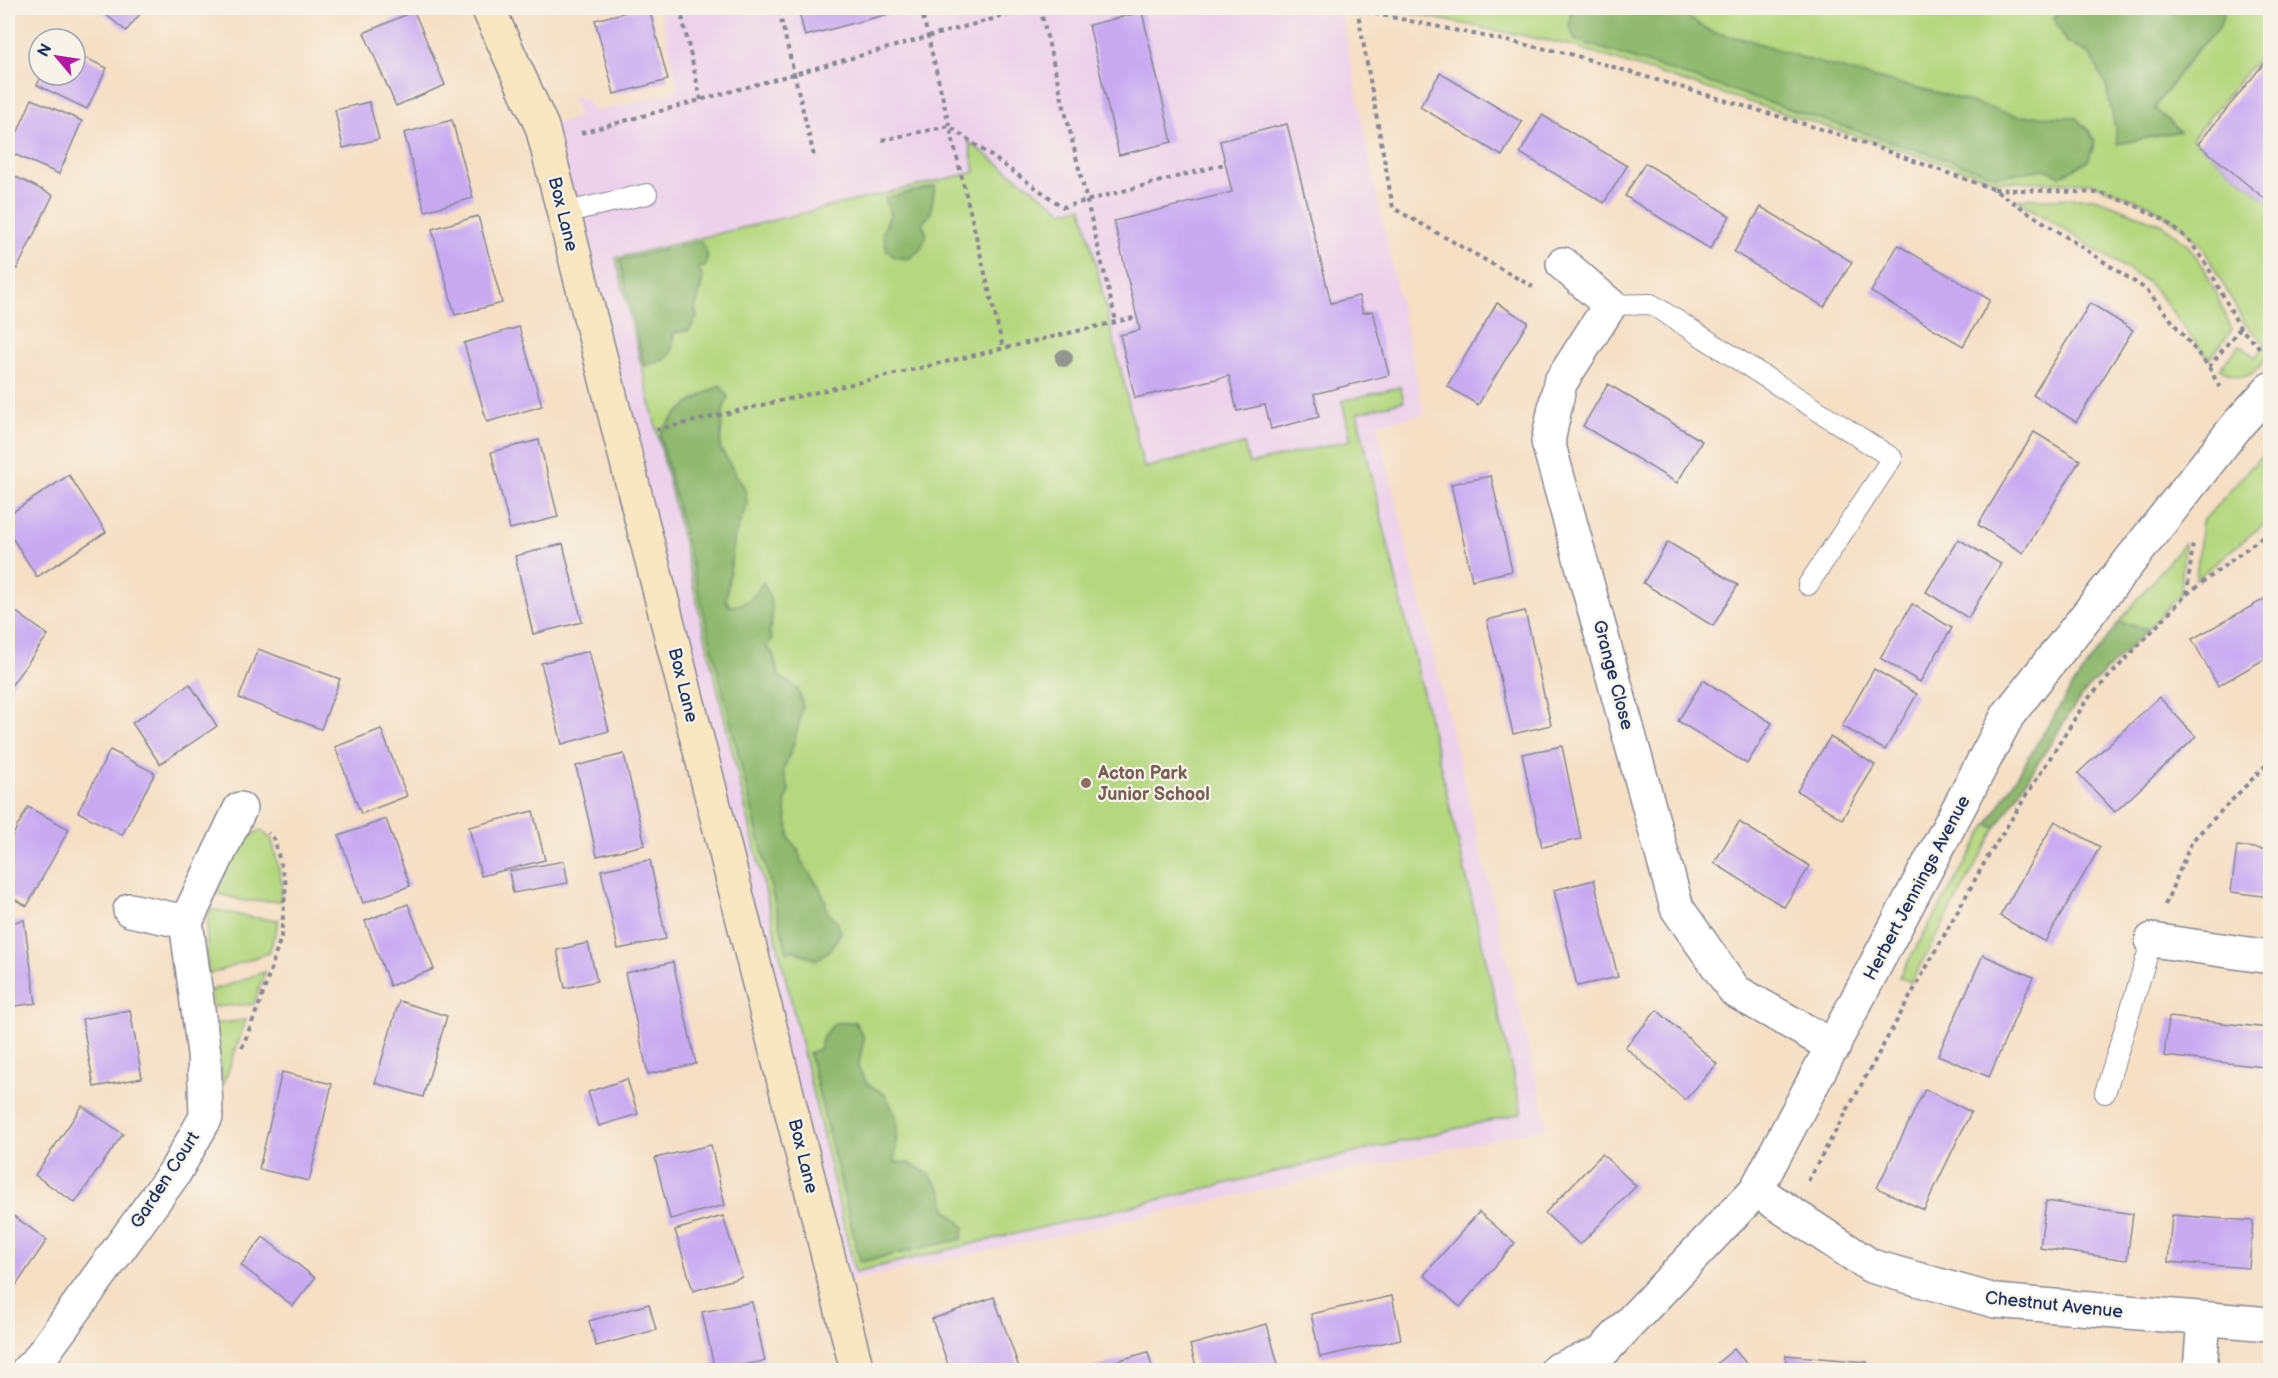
<svg xmlns="http://www.w3.org/2000/svg" width="2278" height="1378" font-family="'Balsamiq Sans',sans-serif">
<style>
.built{fill:#ecd1ea}
.green{fill:#b5d77f;stroke:#68836e;stroke-width:1.5}
.forest{fill:#90b86e;stroke:#567466;stroke-width:1.5}
.building{fill:#c8aaf1}
.lines{fill:none;stroke-linecap:round;stroke-linejoin:round}
.lane-casing{stroke:#888792;stroke-width:22}
.street-casing{stroke:#888792;stroke-width:36}
.secondary-casing{stroke:#888792;stroke-width:36}
.path{stroke:#888792;stroke-width:4;stroke-dasharray:4.5 4.5;stroke-linecap:butt}
.lane{stroke:#fff;stroke-width:20}
.street{stroke:#fff;stroke-width:33}
.secondary{stroke:#f9e7c3;stroke-width:33}
.tree{fill:#939591}
.education-dot{fill:#8d6e63;stroke:#f7f3e8;stroke-width:2}
.labels{text-anchor:middle;dominant-baseline:central;stroke-width:4.5;stroke-linejoin:round;paint-order:stroke}
.street-label{font-size:18px;fill:#1b2f5e;stroke:#f7f3e8}
.education-label{font-size:18px;font-weight:bold;fill:#785e54;stroke:#f7f3e8;text-anchor:start}
</style>
<rect width="100%" height="100%" fill="#f7f3e8"/>
<filter id="ink" filterUnits="userSpaceOnUse"><feTurbulence type="fractalNoise" baseFrequency=".0167" numOctaves="2"/><feDisplacementMap in="SourceGraphic" scale="12" xChannelSelector="R" yChannelSelector="G"/><feConvolveMatrix kernelMatrix="1 2 1 2 8 2 1 2 1" color-interpolation-filters="sRGB"/></filter>
<filter id="wash" filterUnits="userSpaceOnUse"><feTurbulence type="fractalNoise" baseFrequency=".008" numOctaves="4" result="noise"/><feDisplacementMap in="SourceGraphic" scale="24" xChannelSelector="R" yChannelSelector="G"/><feGaussianBlur stdDeviation="1.35" result="paint"/><feColorMatrix in="noise" values="0 0 0 0 0 0 0 0 0 0 0 0 0 0 0 0 0 1.4 0 .05"/><feComposite in="paint" operator="in"/></filter>
<g filter="url(#wash)">
<rect width="100%" height="100%" fill="#f5dfc5"/>
<!-- built -->
<path class="built" d="M660,8H1340L1377,196L1424,414L1377,424L1548,1127L836,1284L542,127L579,117L572,95L586,100L596,112L678,90Z"/>
<!-- green -->
<g class="green">
<path d="M1384,8H2270V43L2192,139L2270,203V354C2254,374 2244,386 2220,368L2240,345L2255,357L2266,344L2245,324L2202,246L2177,223L2148,204L2091,183L1998,181L1569,45Z"/>
<path d="M969,142L1063,211L1082,207L1144,468L1244,444L1249,464L1351,440L1342,401L1400,387L1404,401L1357,413L1522,1113L855,1272L616,258L975,172Z"/>
<path d="M2031,197L2037,199L2094,198L2163,225L2187,244L2205,269L2232,330L2210,358L2206,356L2157,292L2146,281L2017,200Z"/>
<path d="M2270,446V519L2196,579L2202,522Z"/>
<path d="M2184,543L2181,593L2148,629L2119,622Z"/>
<path d="M1988,824L1996,828L1911,982L1899,977Z"/>
<path d="M261,830L272,840L282,883L280,901H244L216,893L239,842Z"/>
<path d="M210,909L254,918L279,920L269,953C248,958 230,969 208,974C206,952 205,931 210,909Z"/>
<path d="M265,972L254,1004L213,1007L210,990C229,987 246,977 265,972Z"/>
<path d="M246,1020L223,1086L214,1024Z"/>
</g>
<!-- forest -->
<g class="forest">
<path d="M1571,8H1672L1712,32L1752,41L1813,61L1879,79L1935,92L2018,116L2075,117L2089,131L2095,142L2088,161L2060,176L2045,169L1997,176L1575,40L1569,26Z"/>
<path d="M2061,8H2225L2219,28L2196,51L2154,108L2180,131L2117,144L2115,128L2106,85L2090,54L2066,42L2054,18Z"/>
<path d="M935,186L930,215L922,223L927,234L920,250L908,259L895,257L887,251L883,233L890,214L885,198Z"/>
<path d="M701,241C706,250 711,257 704,267L698,268L703,278L695,310L697,317L689,330L674,333L672,349L666,359L644,366L620,260Z"/>
<path d="M720,385L728,397L723,410L720,448L745,489L747,504L735,535L726,600L730,606C749,604 754,598 763,582C770,595 776,616 769,630L772,640L766,647L773,654L779,676L798,689L803,706L794,743L783,771L789,790L785,803L790,840L799,851L801,861L819,887L825,900L827,912L836,920L841,932L830,950L816,960L793,950L787,953L660,435C674,411 696,398 720,385Z"/>
<path d="M2119,622L2148,629L2081,696L1996,828L1988,824L2071,688Z"/>
<path d="M855,1022L864,1038L858,1067L867,1084L885,1094L897,1119L895,1162L908,1163L928,1173L942,1191L946,1209L964,1227L962,1239L860,1262L809,1053L819,1049L824,1035L835,1023Z"/>
</g>
<g id="blocks">
<!-- building -->
<g class="building">
<path d="M98,8H145L126,31Z"/>
<path d="M642,8H649L668,80L614,94L595,20Z"/>
<path d="M798,8H911L805,36Z"/>
<path d="M414,11L445,85L396,106L364,33Z"/>
<path d="M1142,12L1172,142L1119,155L1089,25Z"/>
<path d="M75,53L107,68L87,109L37,85L42,75H75Z"/>
<path d="M2270,56V203L2198,144Z"/>
<path d="M1440,73L1522,122L1502,156L1420,107Z"/>
<path d="M32,99L82,121L59,174L9,152Z"/>
<path d="M369,102L379,139L343,148L335,110Z"/>
<path d="M1542,115L1627,166L1604,203L1520,153Z"/>
<path d="M452,120L473,198L425,211L404,133Z"/>
<path d="M1287,124L1331,303L1359,296L1363,313L1373,311L1389,375L1314,394L1319,417L1271,429L1265,405L1237,411L1229,376L1135,398L1120,335L1140,330L1114,221L1232,192L1220,141Z"/>
<path d="M1645,163L1730,216L1710,249L1625,196Z"/>
<path d="M8,173L53,195L17,269L8,264Z"/>
<path d="M1761,207L1852,262L1824,307L1734,252Z"/>
<path d="M478,216L502,303L455,315L432,229Z"/>
<path d="M1898,245L1990,300L1963,346L1871,292Z"/>
<path d="M1497,303L1528,322L1478,405L1447,386Z"/>
<path d="M2090,303L2133,330L2076,422L2033,395Z"/>
<path d="M519,327L542,406L487,422L464,343Z"/>
<path d="M1608,384L1702,441L1677,483L1583,426Z"/>
<path d="M2034,432L2080,460L2023,553L1978,525Z"/>
<path d="M539,440L558,517L510,529L491,452Z"/>
<path d="M69,475L106,532L37,577L8,531V515Z"/>
<path d="M1491,476L1512,571L1472,580L1451,484Z"/>
<path d="M1958,539L2001,564L1968,618L1926,592Z"/>
<path d="M1668,542L1738,585L1713,626L1643,583Z"/>
<path d="M563,544L582,622L533,634L515,556Z"/>
<path d="M2270,596V656L2218,686L2192,639Z"/>
<path d="M1912,604L1952,628L1920,682L1880,658Z"/>
<path d="M8,606L48,635L8,690Z"/>
<path d="M1525,611L1551,725L1513,734L1487,620Z"/>
<path d="M258,649L340,679L321,729L239,698Z"/>
<path d="M589,651L609,731L562,744L541,663Z"/>
<path d="M1874,669L1917,694L1885,750L1842,726Z"/>
<path d="M1703,680L1772,723L1747,764L1678,721Z"/>
<path d="M190,684L217,726L160,764L132,723Z"/>
<path d="M2159,697L2196,737L2115,812L2078,773Z"/>
<path d="M381,729L407,796L361,814L335,747Z"/>
<path d="M1830,737L1875,765L1842,819L1797,791Z"/>
<path d="M1562,746L1581,839L1542,847L1522,754Z"/>
<path d="M110,750L155,773L122,835L78,812Z"/>
<path d="M624,754L645,845L597,856L576,766Z"/>
<path d="M28,807L69,829L27,906L8,896V844Z"/>
<path d="M533,811L545,860L481,876L469,827Z"/>
<path d="M386,819L410,886L363,903L339,836Z"/>
<path d="M2055,821L2100,847L2045,942L2000,916Z"/>
<path d="M1739,822L1810,866L1784,907L1714,863Z"/>
<path d="M2237,846L2270,850V897L2231,892Z"/>
<path d="M650,860L666,939L618,949L601,870Z"/>
<path d="M564,861L568,883L513,893L509,871Z"/>
<path d="M1594,880L1618,977L1577,986L1554,890Z"/>
<path d="M408,904L434,969L390,986L365,921Z"/>
<path d="M24,920L36,1003L8,1007V923Z"/>
<path d="M588,943L597,981L565,988L557,950Z"/>
<path d="M1983,955L2033,977L1989,1077L1938,1055Z"/>
<path d="M673,962L696,1064L648,1074L625,973Z"/>
<path d="M399,1001L447,1016L423,1097L375,1083Z"/>
<path d="M130,1010L142,1078L94,1087L82,1019Z"/>
<path d="M1657,1010L1717,1064L1685,1100L1625,1047Z"/>
<path d="M2169,1017L2268,1028L2264,1067L2164,1056Z"/>
<path d="M282,1072L332,1084L309,1181L259,1169Z"/>
<path d="M627,1079L638,1114L599,1126L588,1092Z"/>
<path d="M1925,1089L1971,1112L1924,1210L1877,1188Z"/>
<path d="M82,1106L123,1134L75,1203L35,1175Z"/>
<path d="M711,1145L725,1205L670,1219L655,1158Z"/>
<path d="M1602,1154L1636,1186L1580,1245L1545,1213Z"/>
<path d="M2046,1201L2133,1214L2127,1260L2040,1248Z"/>
<path d="M8,1212L47,1240L8,1297Z"/>
<path d="M1479,1212L1515,1243L1460,1307L1424,1275Z"/>
<path d="M2172,1215L2253,1221L2249,1268L2168,1262Z"/>
<path d="M723,1216L742,1277L693,1291L675,1230Z"/>
<path d="M263,1237L315,1278L293,1306L241,1265Z"/>
<path d="M1392,1296L1401,1339L1320,1357L1311,1314Z"/>
<path d="M994,1297L1020,1370H950L932,1319Z"/>
<path d="M752,1302L765,1361L715,1370L702,1312Z"/>
<path d="M649,1304L656,1330L596,1346L589,1321Z"/>
<path d="M1267,1324L1279,1368L1268,1370H1197L1190,1345Z"/>
<path d="M1734,1349L1752,1370H1709Z"/>
<path d="M1148,1352L1153,1370H1084Z"/>
<path d="M1786,1355L1867,1362L1866,1370H1785Z"/>
</g>
</g>
</g>
<g filter="url(#ink)">
<use href="#blocks" fill-opacity="0" stroke="#888792" stroke-width="1.5"/>
<g class="lines">
<!-- lane casing -->
<g class="lane-casing">
<g id="lane">
<path d="M562,213L647,194"/>
<path d="M1610,305L1651,304L1892,458L1808,585"/>
<path d="M2105,1093L2152,940"/>
</g>
</g>
<!-- street casing -->
<g class="street-casing">
<g id="street">
<path d="M1563,264L1610,305L1560,383L1548,442L1677,908L1735,991L1834,1047"/>
<path d="M130,910L186,922"/>
<path d="M2152,940L2270,957"/>
<path d="M1756,1190L1871,1266L1995,1301L2270,1324"/>
<path d="M28,1370L36,1363L175,1172L206,1117L204,1053L186,922L240,809"/>
<path d="M1557,1370L1601,1353L1756,1190L2008,715L2239,423L2270,389"/>
<path d="M2200,1370L2204,1319"/>
</g>
</g>
<!-- secondary casing -->
<g class="secondary-casing">
<path id="secondary" d="M488,8L542,127L857,1370"/>
</g>
<!-- path -->
<g class="path">
<path d="M680,8L701,100"/>
<path d="M921,8L1003,348"/>
<path d="M1040,8L1116,321"/>
<path d="M1357,8L1393,208L1533,287"/>
<path d="M1357,10L1570,54L1844,136L1993,189L2147,290L2209,367L2220,388"/>
<path d="M779,11L814,156"/>
<path d="M581,133L1032,8"/>
<path d="M882,140L949,126L1063,207L1225,164"/>
<path d="M1994,189L2102,193L2134,205L2164,220L2189,240L2208,267L2240,328L2262,350"/>
<path d="M2209,367L2240,328"/>
<path d="M656,430L1137,317"/>
<path d="M2187,594L2193,542"/>
<path d="M2165,905L2192,841L2270,761"/>
<path d="M242,1048L262,997L281,937L286,884L274,839L268,833"/>
<path d="M1808,1181L1987,858L2086,701L2186,595L2270,531"/>
</g>
<!-- lane -->
<use href="#lane" class="lane"/>
<!-- street -->
<use href="#street" class="street"/>
<!-- secondary -->
<use href="#secondary" class="secondary"/>
</g>
<!-- trees -->
<circle class="tree" cx="1064" cy="358" r="9"/>
</g>
<!-- markers -->
<circle class="education-dot" cx="1086" cy="783" r="6"/>
<g class="labels">
<!-- street labels -->
<g class="street-label">
<text transform="translate(563 214) rotate(76)">Box Lane</text>
<text transform="translate(1613 675) rotate(75)">Grange Close</text>
<text transform="translate(683 685) rotate(76)">Box Lane</text>
<text transform="translate(1917 888) rotate(-62)">Herbert Jennings Avenue</text>
<text transform="translate(803 1156) rotate(76)">Box Lane</text>
<text transform="translate(165 1180) rotate(-57)">Garden Court</text>
<text transform="translate(2054 1305) rotate(6)">Chestnut Avenue</text>
</g>
<!-- education labels -->
<g class="education-label">
<text x="1098" y="773">Acton Park<tspan x="1098" dy="21">Junior School</tspan></text>
</g>
</g>
<!-- margin -->
<rect width="2278" height="1378" fill="none" stroke="#f7f3e8" stroke-width="30"/>
<!-- north arrow -->
<g transform="translate(57 57) rotate(299)"><circle r="28" fill="#f7f3e8" stroke="#9fa5b1" stroke-width="1.5"/>
<path d="M0-4.5L10 22L0 15L-10 22Z" fill="#b5179e"/>
<text y="-9" font-size="16" font-weight="bold" text-anchor="middle" fill="#1b2f5e">N</text>
</g>
</svg>
